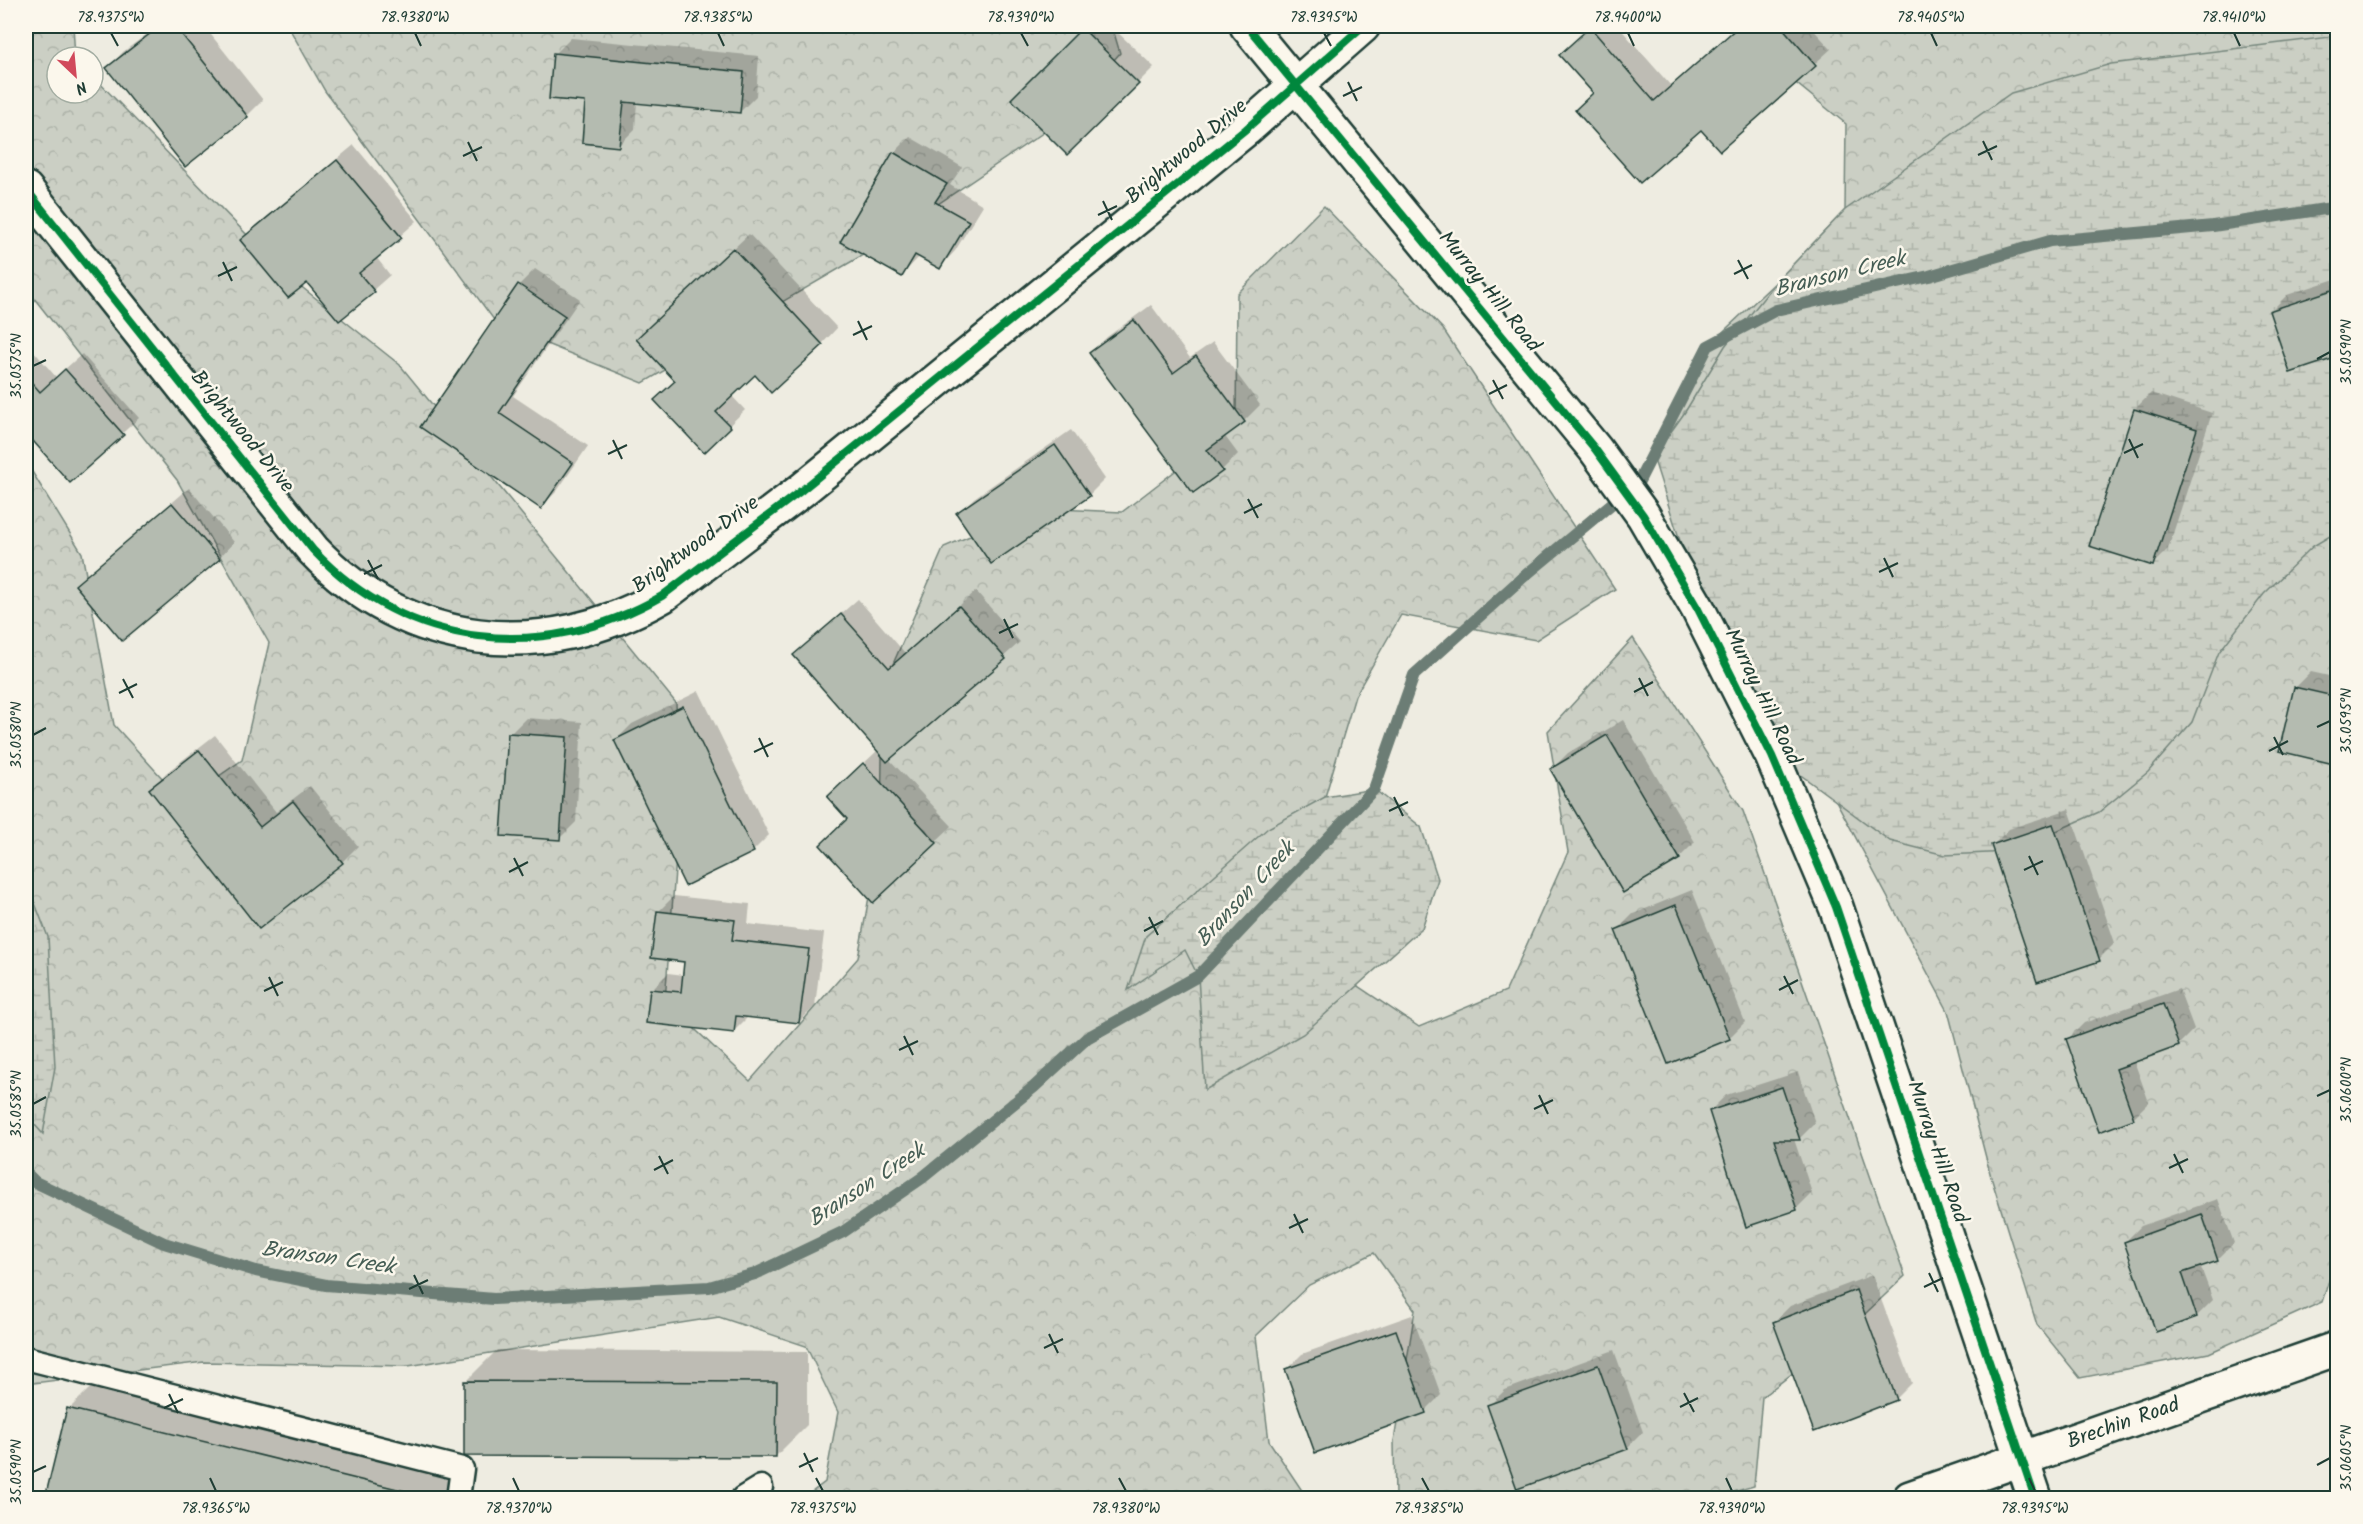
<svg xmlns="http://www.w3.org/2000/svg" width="2363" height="1524" font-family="Kalam,sans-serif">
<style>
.forest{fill:url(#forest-crowns);stroke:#75867c;stroke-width:1.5}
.wetland{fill:url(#wetland-marsh);stroke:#75867c;stroke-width:1.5}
.shadow{fill:#0003}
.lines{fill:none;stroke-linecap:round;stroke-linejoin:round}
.stream{stroke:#6c7d74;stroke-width:12}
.building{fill:#b4bbb0;stroke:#1f3d34;stroke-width:1.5}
.lane-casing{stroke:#1f3d34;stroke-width:27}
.street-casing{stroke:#1f3d34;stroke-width:38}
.lane{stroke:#fbf7ec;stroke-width:22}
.street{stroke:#fbf7ec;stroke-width:33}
.cycleway-casing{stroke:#fbf7ec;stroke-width:11}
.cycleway{stroke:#00873e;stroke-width:8}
.ticks{fill:none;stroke:#1f3d34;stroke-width:2}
.labels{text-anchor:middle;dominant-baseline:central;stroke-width:5;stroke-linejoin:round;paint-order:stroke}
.street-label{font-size:21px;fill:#1f3d34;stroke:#fbf7ec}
.water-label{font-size:22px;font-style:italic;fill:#455d54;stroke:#fbf7ec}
.neatline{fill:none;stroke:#1f3d34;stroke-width:2}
.ticks-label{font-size:15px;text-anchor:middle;fill:#1f3d34}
</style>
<defs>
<pattern id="forest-crowns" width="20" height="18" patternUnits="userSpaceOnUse" patternTransform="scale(1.5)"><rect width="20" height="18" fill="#cbcfc4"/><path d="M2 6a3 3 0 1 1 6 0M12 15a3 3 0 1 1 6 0" fill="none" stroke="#aeb3a9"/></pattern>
<pattern id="wetland-marsh" width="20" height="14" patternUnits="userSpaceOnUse" patternTransform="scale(1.5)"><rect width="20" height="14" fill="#cbcfc4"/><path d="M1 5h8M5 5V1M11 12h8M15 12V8" fill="none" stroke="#aeb3a9"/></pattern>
</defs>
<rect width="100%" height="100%" fill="#eeece1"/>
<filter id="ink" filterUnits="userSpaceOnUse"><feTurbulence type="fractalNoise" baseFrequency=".0167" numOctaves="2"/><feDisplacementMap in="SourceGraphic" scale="12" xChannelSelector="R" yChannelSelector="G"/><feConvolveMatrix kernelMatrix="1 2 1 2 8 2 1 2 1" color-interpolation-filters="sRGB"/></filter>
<g filter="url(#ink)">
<!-- forest -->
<g class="forest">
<path d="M26,26H73L75,57H57V93H93V76L284,273L400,365L676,703L680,805L665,1001L750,1081L858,958L881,830L883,687L944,547L1036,508L1122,512L1236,424L1237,294L1324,206L1443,329L1615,589L1536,640L1401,615L1355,696L1325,797L1313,956L1419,1027L1506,991L1568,852L1548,731L1633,638L1743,811L1905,1276L1847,1331L1762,1397L1754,1486L1713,1498H1395L1394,1441L1415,1310L1374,1253L1309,1285L1256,1336L1269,1441L1307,1498H804L825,1482L838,1412L806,1346L719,1317L408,1366L204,1362L26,1384V462L82,553L114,725L183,801L242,760L269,643L177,480L26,288Z"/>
<path d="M288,26H1112L1120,53L1062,120L861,256L643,383L497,324L325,91Z"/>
<path d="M1726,26L2228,27L2337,26L2338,1253L2322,1302L2209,1353L2080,1378L2037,1325L1991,1177L1948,1011L1653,457L1708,346L1778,280L1845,210L1846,124Z"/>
</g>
<!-- wetland -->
<g class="wetland">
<path d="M2337,36V532L2313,546L2264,594L2219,652L2192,722L2148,772L2099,812L2009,852L1945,855L1890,841L1775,756L1729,693L1653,457L1685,412L1725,346L1778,280L1845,210L2011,93L2111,64Z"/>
<path d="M1374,789L1421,827L1438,879L1422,928L1303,1034L1205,1090L1198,976L1185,950L1128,990L1146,936L1268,828L1325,797Z"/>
<path d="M26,880L48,937L55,1067L43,1134L26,1115Z"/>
</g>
<!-- shadow -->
<g class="shadow">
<path d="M158,26H204L263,100L247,116L185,165L108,68L123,52Z"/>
<path d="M1086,26H1111L1154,67L1067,153L1013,99Z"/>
<path d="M1592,26H1618L1671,86L1739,26H1810L1831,49L1720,149L1702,128L1594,93L1577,39Z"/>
<path d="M571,38L759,56L756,96L740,112L637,102L635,129L619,145L555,54Z"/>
<path d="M910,137L962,167L950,185L983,205L955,251L940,267L920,256L902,275L894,153Z"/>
<path d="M354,145L417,221L376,257L390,275L340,319L307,281L242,240L258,224Z"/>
<path d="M749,234L837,328L822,344L755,373L731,395L745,410L704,450L654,323Z"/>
<path d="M535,269L580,299L513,396L588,446L557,491L541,507L422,426L519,285Z"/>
<path d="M2338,278V356L2271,311L2287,295Z"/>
<path d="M1151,305L1190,358L1213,342L1260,405L1244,421L1224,435L1238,454L1222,470L1091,353L1107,337Z"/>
<path d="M26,342L56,377L82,354L139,418L70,481L26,431Z"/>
<path d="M2151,393L2212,413L2168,549L2152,565L2135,409Z"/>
<path d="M1071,430L1105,479L1089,495L992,562L958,513L974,498Z"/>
<path d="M189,488L234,542L219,558L77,585Z"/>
<path d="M976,591L1020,642L889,759L952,826L873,900L849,819L845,781L878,750L811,640L858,599L905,653Z"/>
<path d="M2311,672L2338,678V764L2295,688Z"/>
<path d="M699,691L769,835L753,851L616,740L632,724Z"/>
<path d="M526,718L582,722L576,822L560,838L510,734Z"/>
<path d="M1623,720L1695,842L1679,858L1552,769L1568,753Z"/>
<path d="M215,735L276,812L310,786L358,846L342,862L151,789L166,773Z"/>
<path d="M2069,809L2115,943L2099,959L1993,845L2009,829Z"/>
<path d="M1692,890L1745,1022L1729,1038L1617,930L1633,914Z"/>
<path d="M674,896L750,904L748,924L824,933L815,1006L799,1022L749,1016L733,1032L652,989L668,973L684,975L686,961L658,912Z"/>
<path d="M2179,989L2194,1029L2178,1045L2134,1061L2149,1102L2133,1118L2068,1039L2084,1023Z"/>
<path d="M1798,1072L1815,1123L1799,1139H1794L1812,1193L1796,1209L1710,1111L1726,1095Z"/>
<path d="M2218,1199L2234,1243L2218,1259L2200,1265L2213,1300L2197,1316L2157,1331L2125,1242L2141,1226Z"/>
<path d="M1872,1275L1912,1383L1896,1399L1774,1322L1790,1306Z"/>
<path d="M1412,1315L1441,1395L1425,1411L1286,1370L1302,1354Z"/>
<path d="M497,1350L807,1352V1425L776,1456L466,1381Z"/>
<path d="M1614,1350L1643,1432L1627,1448L1489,1406L1505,1390Z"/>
<path d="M100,1378L456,1466L447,1498H47L69,1409Z"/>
</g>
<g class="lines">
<!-- stream -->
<path class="stream" d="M26,1173L35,1182L164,1243L256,1271L326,1285L494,1299L709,1287L755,1274L843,1232L922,1178L1034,1087L1087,1038L1198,976L1374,789L1414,675L1521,579L1639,481L1708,346L1776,310L1929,276L2050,241L2213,226L2338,207"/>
</g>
<!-- building -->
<g class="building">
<path d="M160,26H175L248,117L185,167L106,68Z"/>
<path d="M1739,26H1781L1816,66L1720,151L1701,130L1640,183L1575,110L1593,93L1559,55L1590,27L1654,101Z"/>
<path d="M1082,28L1139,84L1067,155L1011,99Z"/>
<path d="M553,53L744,72L740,113L624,102L619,147L582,143L585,102L549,99Z"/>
<path d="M893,152L947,184L935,202L969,221L940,269L915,255L902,277L840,242Z"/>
<path d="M337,160L402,238L359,273L375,292L339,321L307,283L288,298L240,240Z"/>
<path d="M733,248L823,345L771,393L755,375L716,412L731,427L704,453L654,400L675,381L636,339Z"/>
<path d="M518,284L565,316L499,413L573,463L541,509L420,427Z"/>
<path d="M2338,288V357L2290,373L2269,311Z"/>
<path d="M1134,320L1173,373L1196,356L1245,422L1207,450L1223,471L1193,493L1089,353Z"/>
<path d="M65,369L124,435L70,483L26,433V376L40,392Z"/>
<path d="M2134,409L2197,429L2153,566L2089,546Z"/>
<path d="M1055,445L1090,496L991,564L956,513Z"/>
<path d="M172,503L220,559L122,641L75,585Z"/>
<path d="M959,606L1006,659L887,762L793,655L841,614L889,668Z"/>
<path d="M2294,687L2338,697V765L2279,751Z"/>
<path d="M683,706L754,852L685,886L614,740Z"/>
<path d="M508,733L567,737L560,840L501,836Z"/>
<path d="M1607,735L1680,859L1623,893L1550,769Z"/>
<path d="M199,750L260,827L293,801L343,863L259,929L149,789Z"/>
<path d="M863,763L937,843L873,903L820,845L847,819L827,797Z"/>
<path d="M2053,824L2100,961L2037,982L1991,845Z"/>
<path d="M1676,905L1730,1039L1668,1064L1615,930Z"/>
<path d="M657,911L735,920L732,940L809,949L799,1023L736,1016L734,1033L646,1023L650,989L681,992L684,962L651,958Z"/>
<path d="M2163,1004L2179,1046L2116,1069L2134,1119L2099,1132L2066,1039Z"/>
<path d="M1782,1087L1800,1140H1774L1797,1210L1746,1227L1709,1111Z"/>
<path d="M2202,1214L2218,1261L2182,1273L2197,1317L2156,1332L2124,1242Z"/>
<path d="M1856,1290L1897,1400L1814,1432L1773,1322Z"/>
<path d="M1396,1330L1426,1413L1315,1453L1285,1369Z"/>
<path d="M1598,1365L1628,1449L1517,1489L1487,1405Z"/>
<path d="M464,1381L777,1382L776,1457L464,1456Z"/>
<path d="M67,1408L426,1496L425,1498H45Z"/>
</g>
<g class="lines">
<!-- lane casing -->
<g class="lane-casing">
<g id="lane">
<path d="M26,1358L462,1469L458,1498"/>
<path d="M743,1498L761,1487"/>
</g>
</g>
<!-- street casing -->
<g class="street-casing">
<g id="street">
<path d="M1247,26L1595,449L1643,515L1698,609L1772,756L1836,907L2035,1498"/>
<path d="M26,189L313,550C408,650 544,664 662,596L802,490L1246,129L1363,26"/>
<path id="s1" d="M1910,1498L2338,1348"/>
</g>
</g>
<!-- lane -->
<use href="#lane" class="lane"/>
<!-- street -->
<use href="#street" class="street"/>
<!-- cycleway casing -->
<g class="cycleway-casing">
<g id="cycleway">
<path d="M1247,26L1595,449L1643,515L1698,609L1772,756L1836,907L2035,1498"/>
<path d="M26,189L313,550C408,650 544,664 662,596L802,490L1246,129L1363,26"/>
</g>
</g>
<!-- cycleway -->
<use href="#cycleway" class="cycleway"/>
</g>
</g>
<!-- ticks -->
<path class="ticks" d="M111,33L118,46M415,33L421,46M718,33L724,46M1021,33L1028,46M1324,33L1331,46M1628,33L1634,46M1931,33L1937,46M2234,33L2240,46M1348,82L1357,101M1343,96L1362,87M1983,141L1992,160M468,142L477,161M1978,155L1997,146M463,156L482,147M1103,201L1112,220M1098,215L1117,206M1738,260L1748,279M223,262L232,281M1734,274L1752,265M218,276L237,267M858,321L867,340M853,335L872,326M2317,359L2330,352M33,366L46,360M1493,380L1503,399M1489,394L1507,385M2129,439L2138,458M613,440L622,459M2124,453L2143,444M608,454L627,445M1248,499L1258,518M1244,513L1262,504M1884,558L1893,577M368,560L378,579M1879,572L1898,563M364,574L382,565M1004,619L1013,638M999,633L1018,624M1639,678L1648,696M123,679L133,698M1634,692L1653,682M119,693L137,684M2317,727L2330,721M33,735L46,728M2274,737L2283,755M759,738L768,757M2269,751L2288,741M754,752L773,743M1394,797L1403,816M1389,811L1408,802M2029,856L2038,875M514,858L523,876M2024,870L2043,861M509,872L528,862M1149,917L1158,935M1144,931L1163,921M1784,976L1793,994M269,977L278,996M1779,990L1798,980M264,991L283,982M904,1036L913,1055M899,1050L918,1041M1539,1095L1548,1114M2317,1096L2330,1090M33,1104L46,1097M1534,1109L1553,1100M2174,1154L2183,1173M659,1156L668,1174M2169,1168L2188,1159M654,1170L673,1160M1294,1214L1303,1233M1289,1228L1308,1219M1929,1273L1938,1292M414,1275L423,1294M1924,1287L1943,1278M409,1289L428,1280M1049,1334L1058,1353M1044,1348L1063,1339M1684,1393L1694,1412M169,1394L178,1413M1680,1407L1698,1398M164,1408L183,1399M804,1453L813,1472M2317,1465L2330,1458M799,1467L818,1458M33,1472L46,1466M210,1478L216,1491M513,1478L519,1491M816,1478L823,1491M1119,1478L1126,1491M1422,1478L1429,1491M1726,1478L1732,1491M2029,1478L2035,1491"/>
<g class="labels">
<!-- street labels -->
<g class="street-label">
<text transform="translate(1187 152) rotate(-40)">Brightwood Drive</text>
<text transform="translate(1489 292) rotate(51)">Murray Hill Road</text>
<text transform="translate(242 432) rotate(51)">Brightwood Drive</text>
<text transform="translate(696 545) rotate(-36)">Brightwood Drive</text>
<text transform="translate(1762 697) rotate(64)">Murray Hill Road</text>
<text transform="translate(1937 1152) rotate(71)">Murray Hill Road</text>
<text stroke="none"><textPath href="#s1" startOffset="226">Brechin Road</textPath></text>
</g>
<!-- water labels -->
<g class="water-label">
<text transform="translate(1840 275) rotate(-14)">Branson Creek</text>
<text transform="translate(1246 895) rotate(-47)">Branson Creek</text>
<text transform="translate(867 1186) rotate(-33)">Branson Creek</text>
<text transform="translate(328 1259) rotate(8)">Branson Creek</text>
</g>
</g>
<!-- margin -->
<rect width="2363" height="1524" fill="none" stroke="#fbf7ec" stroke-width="66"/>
<!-- north arrow -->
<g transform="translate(75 75) rotate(154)"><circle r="28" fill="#fbf7ec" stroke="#a3ada2" stroke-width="1.5"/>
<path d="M0-4.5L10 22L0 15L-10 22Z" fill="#d1495b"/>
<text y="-9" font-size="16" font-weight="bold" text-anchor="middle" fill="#1f3d34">N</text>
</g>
<rect x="33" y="33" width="2297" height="1458" class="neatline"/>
<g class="ticks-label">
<text x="111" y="22">78.9375°W</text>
<text x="415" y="22">78.9380°W</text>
<text x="718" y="22">78.9385°W</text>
<text x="1021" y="22">78.9390°W</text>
<text x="1324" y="22">78.9395°W</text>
<text x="1628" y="22">78.9400°W</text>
<text x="1931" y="22">78.9405°W</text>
<text x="2234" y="22">78.9410°W</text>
<text transform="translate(2346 352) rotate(-90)" y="5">35.0590°N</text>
<text transform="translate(16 366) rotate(-90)" y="5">35.0575°N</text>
<text transform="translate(2346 721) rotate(-90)" y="5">35.0595°N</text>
<text transform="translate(16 735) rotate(-90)" y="5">35.0580°N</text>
<text transform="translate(2346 1090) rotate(-90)" y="5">35.0600°N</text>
<text transform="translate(16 1104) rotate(-90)" y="5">35.0585°N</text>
<text transform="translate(2346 1458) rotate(-90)" y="5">35.0605°N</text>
<text transform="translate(16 1472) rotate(-90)" y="5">35.0590°N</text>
<text x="216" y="1513">78.9365°W</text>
<text x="519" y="1513">78.9370°W</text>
<text x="823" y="1513">78.9375°W</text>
<text x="1126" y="1513">78.9380°W</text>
<text x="1429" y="1513">78.9385°W</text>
<text x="1732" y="1513">78.9390°W</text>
<text x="2035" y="1513">78.9395°W</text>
</g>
</svg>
